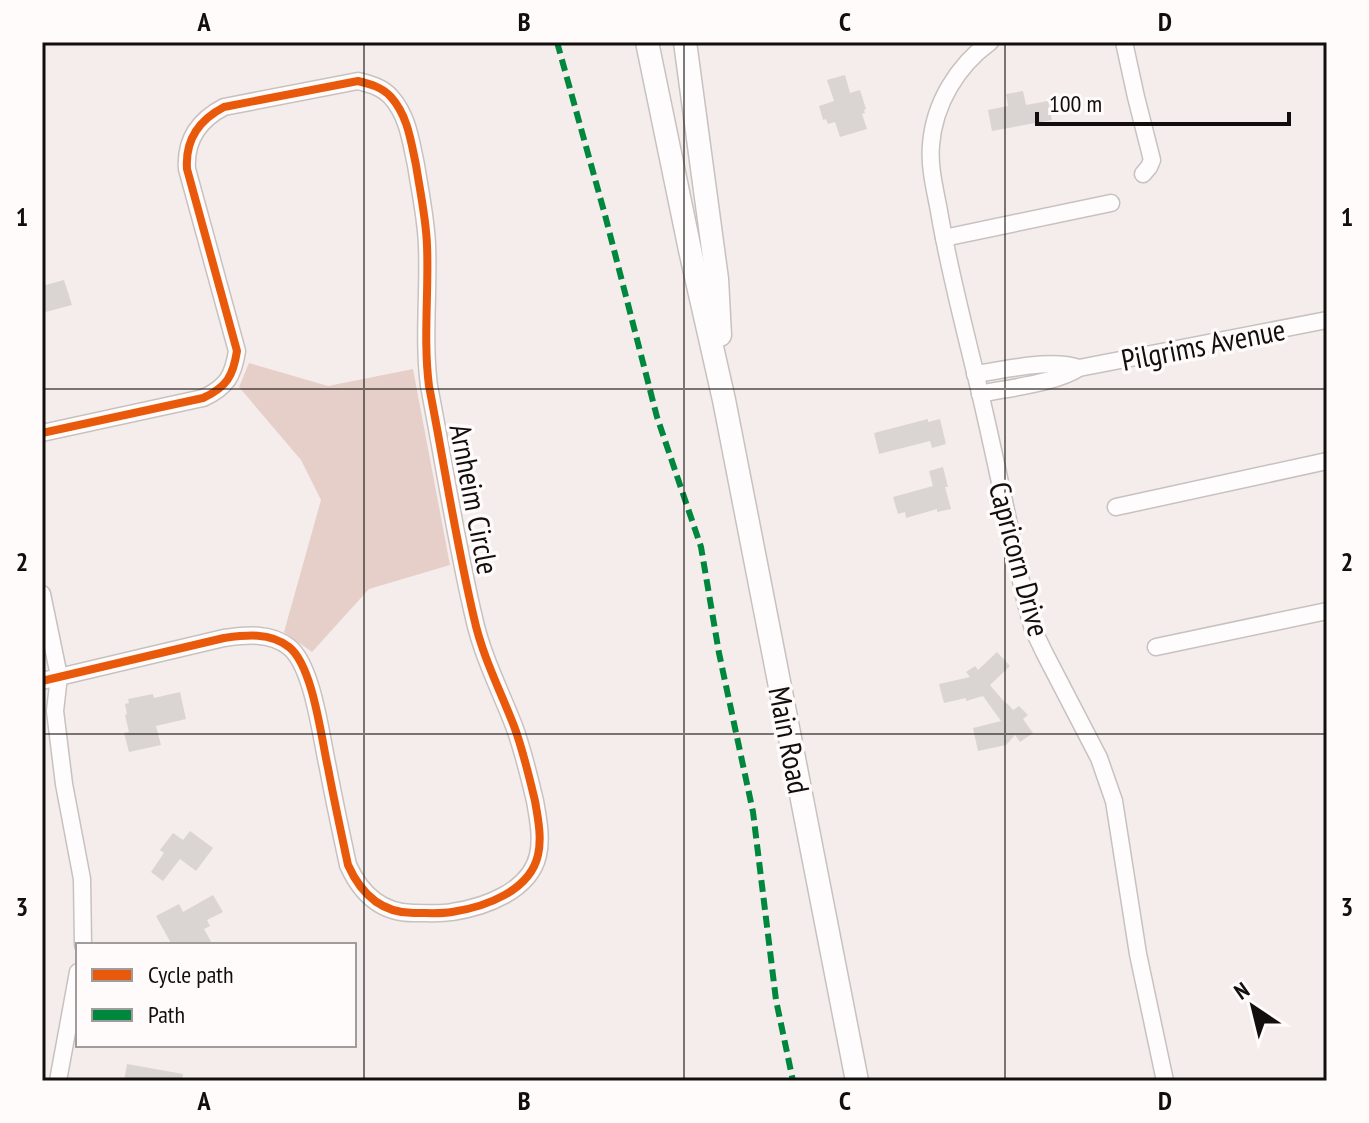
<svg xmlns="http://www.w3.org/2000/svg" width="1369" height="1123" font-family="'PT Sans Narrow',sans-serif">
<style>
.green{fill:#e6cfc9}
.building{fill:#dad4d2}
.lines{fill:none;stroke-linecap:round;stroke-linejoin:round}
.street-casing{stroke:#c7c2c0;stroke-width:19}
.secondary-casing{stroke:#c7c2c0;stroke-width:25}
.street{stroke:#fefcfc;stroke-width:16}
.secondary{stroke:#fefcfc;stroke-width:22}
.quiet{stroke:#00873e;stroke-width:6;stroke-dasharray:12 6;stroke-linecap:butt}
.cycleway-casing{stroke:#fefbfa;stroke-width:13}
.cycleway{stroke:#e8590c;stroke-width:8}
.grid{fill:none;stroke:#120e0d;stroke-width:2;stroke-opacity:0.55}
.labels{text-anchor:middle;dominant-baseline:central;stroke-width:7;stroke-linejoin:round;paint-order:stroke}
.street-label{font-size:30px;fill:#120e0d;stroke:#fefbfa}
.neatline{fill:none;stroke:#120e0d;stroke-width:3}
.grid-label{font-size:26px;text-anchor:middle;font-weight:bold;fill:#120e0d}
</style>
<rect width="100%" height="100%" fill="#f5edeb"/>
<!-- green -->
<path class="green" d="M249,363L328,386L413,369L450,565L369,589L312,652L284,632L321,500L301,460L239,387Z"/>
<!-- building -->
<g class="building">
<path d="M845,75L850,93L860,90L866,109L864,110L865,113L862,114L867,129L840,137L835,122L828,124L826,119L823,120L819,106L834,101L827,80Z"/>
<path d="M1023,91L1026,105L1048,101L1052,120L992,131L988,110L1008,106L1006,94Z"/>
<path d="M64,280L72,305L42,313V286Z"/>
<path d="M928,419V422L940,419L946,444L932,448L930,441L879,454L874,433Z"/>
<path d="M943,467L948,487H945L951,509L937,512V509L906,518L905,512L898,514L893,497L933,486L929,471Z"/>
<path d="M997,652L1010,666L990,685L1006,704L1007,703L1013,710L1019,706L1028,715L1023,719L1033,733L1020,742L1015,735L1006,745L978,751L973,728L1001,721L983,696L966,701V698L944,703L939,684L970,677L966,672L975,666L978,670Z"/>
<path d="M180,692L186,719L156,726L161,745L129,752L124,733L129,732L125,715L127,714L125,704L129,703L128,699L153,694L154,698Z"/>
<path d="M190,831L213,848L196,871L180,859L163,881L151,872L164,853L160,850L173,833L183,840Z"/>
<path d="M213,895L223,912L207,920L210,926L204,929L213,945H172L156,916L179,904L183,912Z"/>
<path d="M127,1064L183,1074L182,1081H124Z"/>
</g>
<g class="lines">
<!-- street casing -->
<g class="street-casing">
<g id="street">
<path d="M990,42C957,66 934,104 931,145C929,167 935,189 939,211C948,265 962,318 975,372C994,449 1009,527 1026,604L1033,629L1044,652L1099,758L1114,801L1138,954L1165,1081"/>
<path d="M1124,42L1136,97L1152,160L1149,167L1143,174"/>
<path d="M944,238L1111,203"/>
<path d="M975,374C1006,370 1051,358 1079,368"/>
<path d="M980,394C1008,388 1057,383 1079,368L1327,320"/>
<path d="M42,433L203,398C227,387 233,376 237,351L187,169C185,140 199,120 224,107L358,81C370,84 382,87 391,97C408,116 411,142 416,165C420,191 426,218 427,245C429,292 423,339 429,386C444,463 456,542 474,618C482,655 500,690 514,726C523,750 529,776 535,801C538,818 542,838 538,855C530,891 485,907 452,912C441,914 428,913 416,913C382,914 361,894 348,865C341,832 334,800 328,768C321,737 313,666 289,647C270,632 246,635 224,638L42,681"/>
<path d="M1116,507L1327,461"/>
<path d="M42,594L59,676L55,711L64,784L82,879L83,945"/>
<path d="M1156,647L1327,611"/>
<path d="M58,1081L78,972"/>
</g>
</g>
<!-- secondary casing -->
<g class="secondary-casing">
<g id="secondary">
<path d="M647,42L690,250L724,400L857,1081"/>
<path d="M685,42L717,279L720,335"/>
</g>
</g>
<!-- street -->
<use href="#street" class="street"/>
<!-- secondary -->
<use href="#secondary" class="secondary"/>
<!-- quiet -->
<path class="quiet" d="M557,42L605,215L657,417L701,547L719,653L753,812L776,1000L793,1081"/>
<!-- cycleway casing -->
<g class="cycleway-casing">
<path id="cycleway" d="M42,433L203,398C227,387 233,376 237,351L187,169C185,140 199,120 224,107L358,81C370,84 382,87 391,97C408,116 411,142 416,165C420,191 426,218 427,245C429,292 423,339 429,386C444,463 456,542 474,618C482,655 500,690 514,726C523,750 529,776 535,801C538,818 542,838 538,855C530,891 485,907 452,912C441,914 428,913 416,913C382,914 361,894 348,865C341,832 334,800 328,768C321,737 313,666 289,647C270,632 246,635 224,638L42,681"/>
</g>
<!-- cycleway -->
<use href="#cycleway" class="cycleway"/>
</g>
<!-- grid -->
<path class="grid" d="M364,42V1081M684,42V1081M1005,42V1081M42,389H1327M42,734H1327"/>
<g class="labels">
<!-- street labels -->
<g class="street-label">
<text transform="translate(1203 344) rotate(-11)">Pilgrims Avenue</text>
<text transform="translate(475 499) rotate(79)">Arnheim Circle</text>
<text transform="translate(1020 559) rotate(75)">Capricorn Drive</text>
<text transform="translate(790 740) rotate(79)">Main Road</text>
</g>
</g>
<!-- border -->
<rect width="1369" height="1123" fill="none" stroke="#fefbfa" stroke-width="88"/>
<!-- legend -->
<rect x="76" y="943" width="280" height="104" fill="#fefbfa" stroke="#a09c9b" stroke-width="2"/>
<rect x="92" y="969" width="40" height="12" fill="#e8590c" stroke="#a09c9b" stroke-width="2"/>
<text x="148" y="983" font-size="24" fill="#120e0d">Cycle path</text>
<rect x="92" y="1009" width="40" height="12" fill="#00873e" stroke="#a09c9b" stroke-width="2"/>
<text x="148" y="1023" font-size="24" fill="#120e0d">Path</text>
<!-- north arrow -->
<g transform="translate(1253 1007) rotate(325)" stroke="#fefbfa" stroke-width="6" paint-order="stroke">
<path d="M0-6L14 30L0 20L-14 30Z" fill="#120e0d"/>
<text y="-12" font-size="22" font-weight="bold" text-anchor="middle" fill="#120e0d">N</text>
</g>
<!-- scale -->
<path d="M1037 112v12h252v-12" fill="none" stroke="#120e0d" stroke-width="4"/>
<text x="1049" y="112" font-size="24" fill="#120e0d" stroke="#fefbfa" stroke-width="6" paint-order="stroke">100 m</text>
<rect x="44" y="44" width="1281" height="1035" class="neatline"/>
<g class="grid-label">
<text x="204" y="31">A</text>
<text x="524" y="31">B</text>
<text x="845" y="31">C</text>
<text x="1165" y="31">D</text>
<text x="22" y="226">1</text>
<text x="1347" y="226">1</text>
<text x="22" y="571">2</text>
<text x="1347" y="571">2</text>
<text x="22" y="916">3</text>
<text x="1347" y="916">3</text>
<text x="204" y="1110">A</text>
<text x="524" y="1110">B</text>
<text x="845" y="1110">C</text>
<text x="1165" y="1110">D</text>
</g>
</svg>
